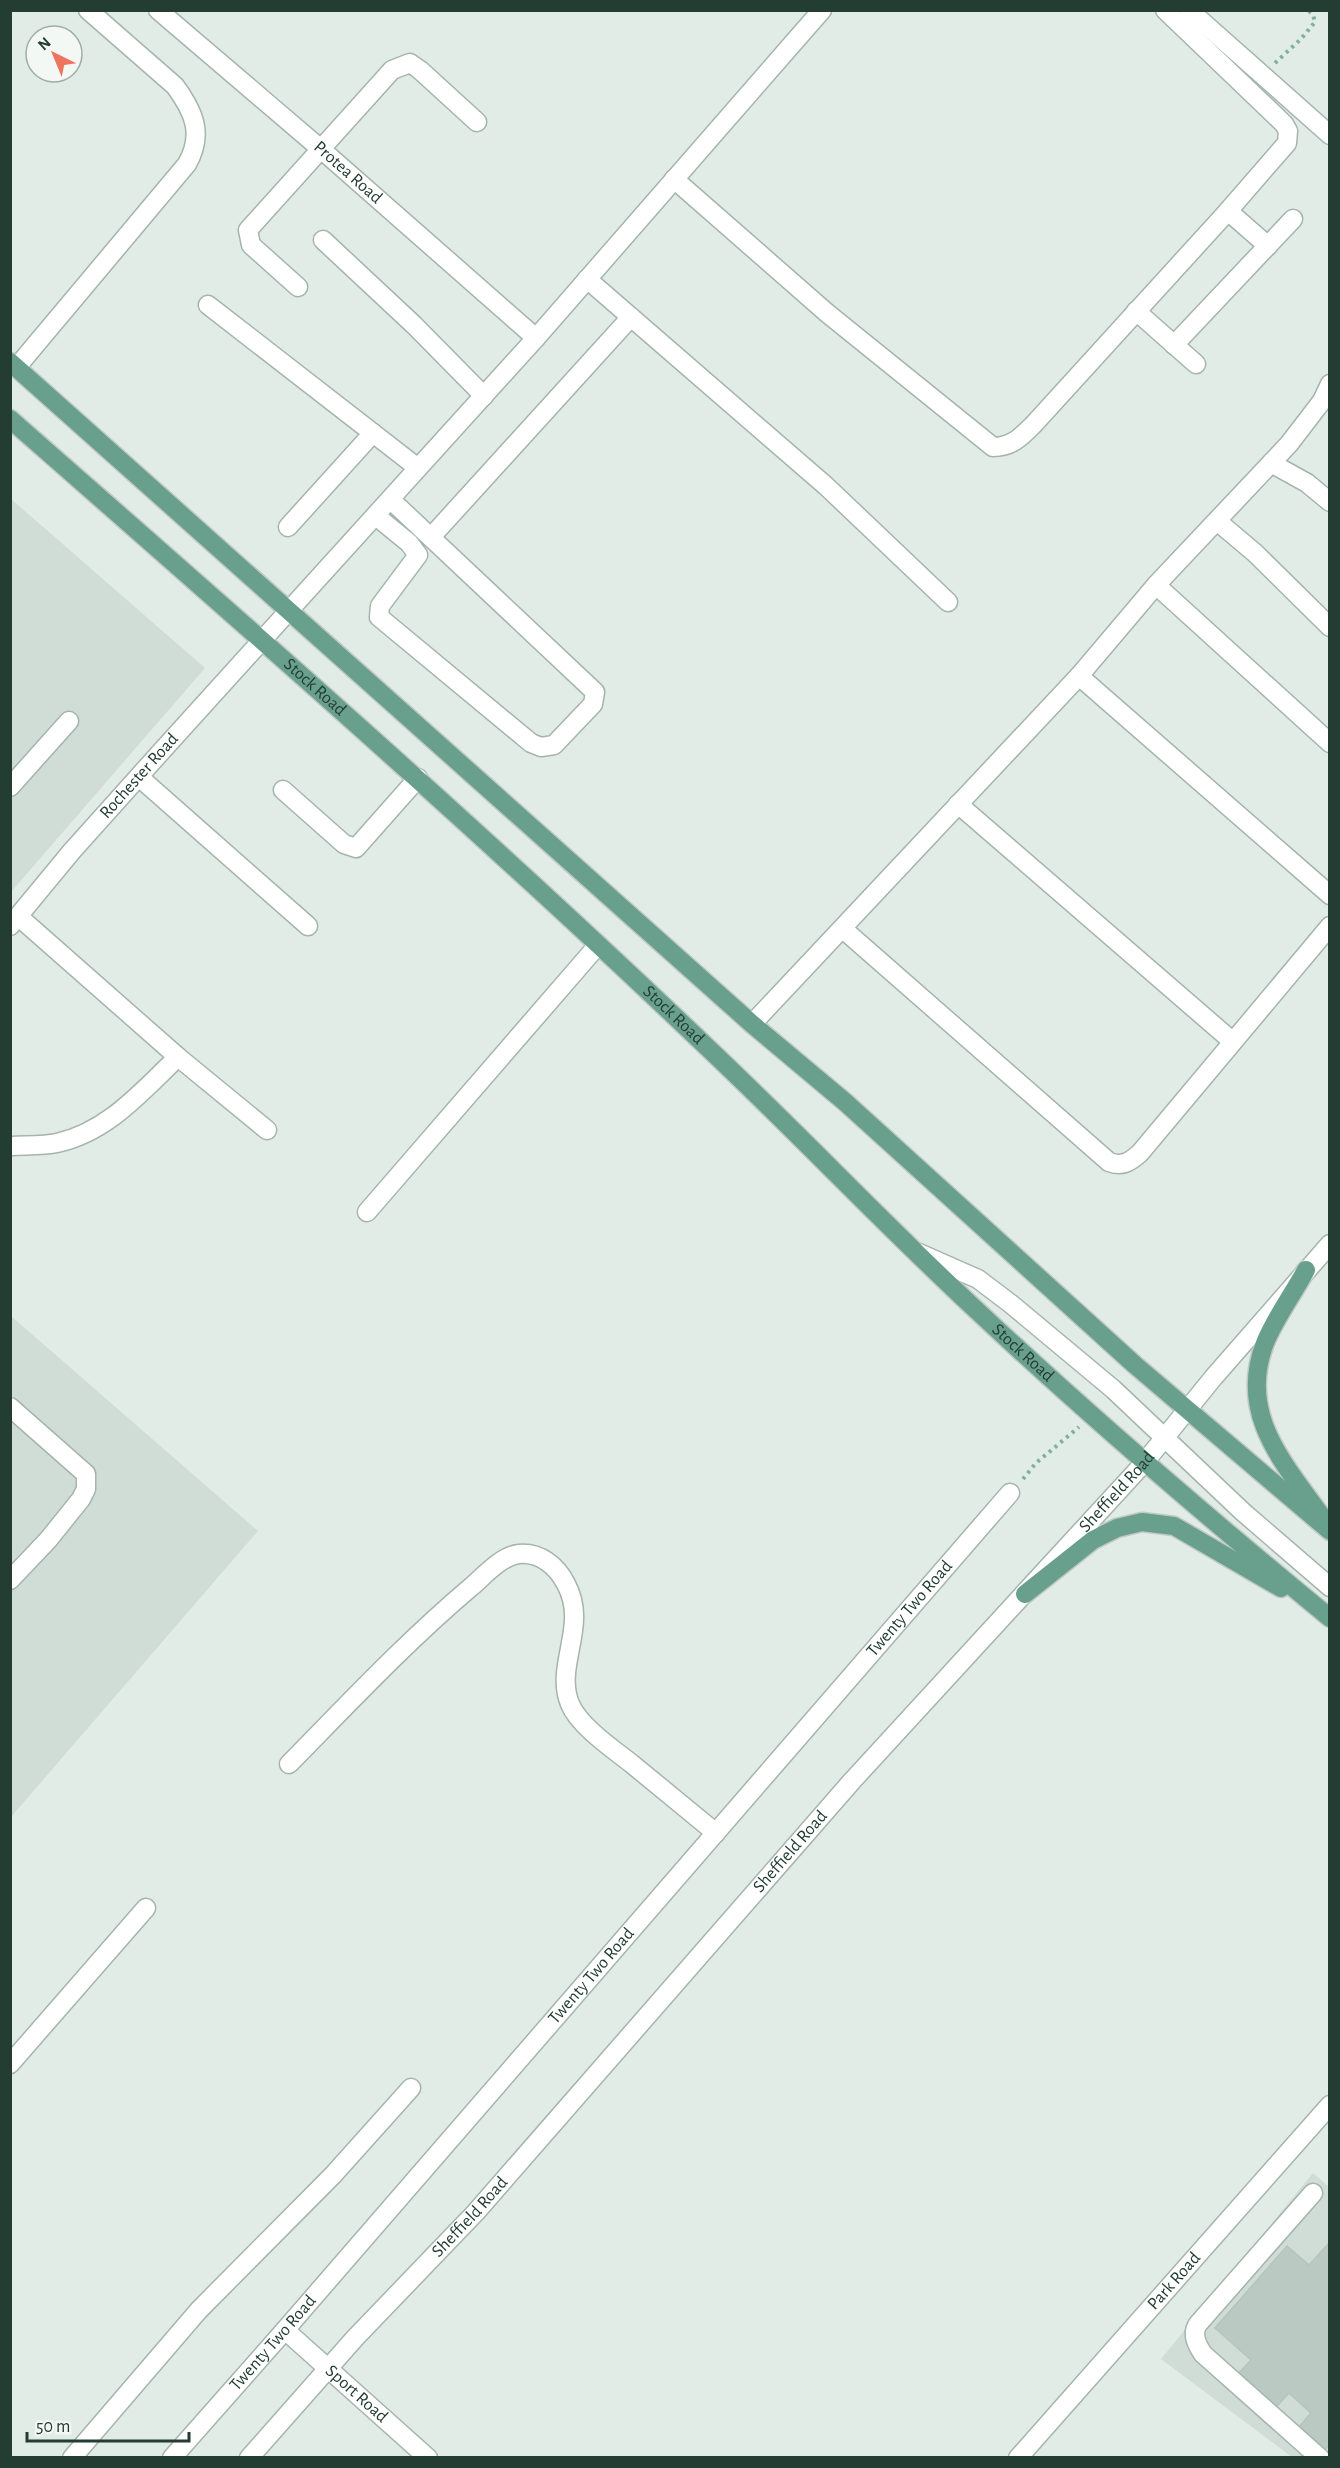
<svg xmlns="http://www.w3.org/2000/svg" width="1340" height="2468" font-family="'Alegreya Sans',sans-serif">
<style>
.built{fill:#d0dcd6}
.building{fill:#bacac2;stroke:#b5c5bd;stroke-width:1.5}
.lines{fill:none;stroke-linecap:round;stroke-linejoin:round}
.minor-casing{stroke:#a5b4ad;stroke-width:21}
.major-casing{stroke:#c1c9c6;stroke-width:21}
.path{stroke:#83af9d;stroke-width:4;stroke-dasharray:3 4.5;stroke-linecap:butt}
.minor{stroke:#fff;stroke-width:18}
.major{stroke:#68a08d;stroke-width:18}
.labels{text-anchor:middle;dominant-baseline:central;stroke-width:4.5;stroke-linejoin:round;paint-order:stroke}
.street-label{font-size:18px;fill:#233d33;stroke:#f3f8f5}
</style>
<rect width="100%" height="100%" fill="#e2ece7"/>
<!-- built -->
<g class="built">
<path d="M11,499L205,668L11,892Z"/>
<path d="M11,1316L258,1531L11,1817Z"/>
<path d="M1313,2173L1329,2187V2457H1292L1161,2359Z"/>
</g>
<!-- building -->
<path class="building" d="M1330,2242V2444L1325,2450L1299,2427L1311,2413L1289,2393L1276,2407L1238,2374L1251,2360L1215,2328L1287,2246L1309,2265Z"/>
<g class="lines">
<!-- minor casing -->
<g class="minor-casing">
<g id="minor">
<path id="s1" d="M158,10L322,150L536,338"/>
<path d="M1189,10L1330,135"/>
<path d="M674,179L827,313L993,447C1012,447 1021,437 1034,424L1228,211L1287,143L1288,131L1284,124L1165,10"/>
<path d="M1228,211L1268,246"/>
<path d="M323,240L414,325L484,396"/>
<path d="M587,279L826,486L948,602"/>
<path d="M298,287L251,245L248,230L392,70L410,63L420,70L477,122"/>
<path d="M208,305L418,468"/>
<path d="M1136,311L1196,364"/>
<path d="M1174,345L1293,219"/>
<path d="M16,368L187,164C204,134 194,112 175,86L88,10"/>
<path d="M1271,463L1307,483L1330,502"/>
<path d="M376,516L409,543L418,555L380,606L379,617L531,743L541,747L554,745L593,704L595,692L391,500"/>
<path d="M1217,521L1255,553L1330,627"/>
<path d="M288,527L373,433"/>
<path d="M431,537L631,317"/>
<path d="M1156,585L1330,743"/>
<path d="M1079,676L1330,895"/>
<path d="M139,777L308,926"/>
<path d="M10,787L69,721"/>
<path d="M283,790L344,844L356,848L418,778"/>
<path d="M958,804L1232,1041"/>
<path d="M19,917L178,1057L267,1130"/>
<path id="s2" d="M10,926L72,851L159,754L536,338L822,10"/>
<path d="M843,929L1109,1162C1122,1167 1130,1162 1140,1153L1330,926"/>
<path d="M752,1024L1079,676L1156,585L1289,444L1322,401L1330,384"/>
<path d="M10,1146C26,1145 43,1146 57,1143C108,1132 142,1091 178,1057"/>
<path d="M367,1212L598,945"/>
<path d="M919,1253L978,1279L1011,1304L1113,1389L1243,1512L1330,1587"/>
<path d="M10,1407L86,1474V1489L81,1499L48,1540L10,1580"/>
<path d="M289,1764C348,1704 406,1642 471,1587C484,1576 501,1556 519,1554C540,1552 557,1566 566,1584C589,1626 554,1665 570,1704C579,1726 613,1749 632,1764C660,1787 688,1810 716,1833"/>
<path d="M10,2064L146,1908"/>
<path d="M1313,2193L1198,2324C1191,2334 1197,2345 1203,2354L1320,2458"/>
<path id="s3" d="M285,2330L428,2458"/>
<path d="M72,2458L199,2310L333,2175L411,2088"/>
<path id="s4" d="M172,2458L285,2330L1010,1493"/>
<path id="s5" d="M249,2458L355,2338L476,2212L852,1781L1144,1463L1213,1378L1330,1244"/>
<path id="s6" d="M1018,2458L1330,2105"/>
</g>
</g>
<!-- major casing -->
<g class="major-casing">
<g id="major">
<path d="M10,362L752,1024L845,1102L1135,1365L1330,1531"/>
<path id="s7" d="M10,419C246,626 482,832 709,1049C798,1133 882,1222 972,1306C1087,1414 1207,1517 1330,1618"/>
<path d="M1306,1270C1293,1294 1275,1318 1265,1343C1238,1413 1282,1461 1320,1514"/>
<path d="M1025,1594L1093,1540L1117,1528L1142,1522L1174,1526L1281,1588"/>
</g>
</g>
<!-- path -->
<g class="path">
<path d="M1275,63L1301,39L1315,22L1313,15L1308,10"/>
<path d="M1023,1479L1036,1463L1079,1427"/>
</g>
<!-- minor -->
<use href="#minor" class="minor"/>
<!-- major -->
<use href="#major" class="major"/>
</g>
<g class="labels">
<!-- street labels -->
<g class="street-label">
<text stroke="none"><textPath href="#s1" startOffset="250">Protea Road</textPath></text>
<text stroke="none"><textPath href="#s7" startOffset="406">Stock Road</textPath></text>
<text stroke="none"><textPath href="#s2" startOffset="198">Rochester Road</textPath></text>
<text stroke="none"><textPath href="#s7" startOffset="892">Stock Road</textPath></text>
<text stroke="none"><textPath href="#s7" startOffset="1378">Stock Road</textPath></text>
<text stroke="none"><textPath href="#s5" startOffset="1299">Sheffield Road</textPath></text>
<text stroke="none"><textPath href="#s4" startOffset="1125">Twenty Two Road</textPath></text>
<text stroke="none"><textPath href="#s5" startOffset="813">Sheffield Road</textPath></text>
<text stroke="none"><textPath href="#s4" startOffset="639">Twenty Two Road</textPath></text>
<text stroke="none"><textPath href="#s5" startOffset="327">Sheffield Road</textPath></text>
<text stroke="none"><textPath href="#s6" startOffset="236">Park Road</textPath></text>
<text stroke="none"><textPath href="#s4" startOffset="153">Twenty Two Road</textPath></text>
<text stroke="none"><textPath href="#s3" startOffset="96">Sport Road</textPath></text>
</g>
</g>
<!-- border -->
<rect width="1340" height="2468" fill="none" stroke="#233d33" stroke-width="24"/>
<!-- north arrow -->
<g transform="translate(54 54) rotate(317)"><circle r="28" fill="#f3f8f5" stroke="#a0ada7" stroke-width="1.5"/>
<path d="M0-4.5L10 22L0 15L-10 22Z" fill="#ee745e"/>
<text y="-9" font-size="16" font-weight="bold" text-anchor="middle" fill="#233d33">N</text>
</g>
<!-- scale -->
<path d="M27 2432v9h162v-9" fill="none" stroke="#233d33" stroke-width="3"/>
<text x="36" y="2432" font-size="18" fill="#233d33" stroke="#f3f8f5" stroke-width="4.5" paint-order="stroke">50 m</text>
</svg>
